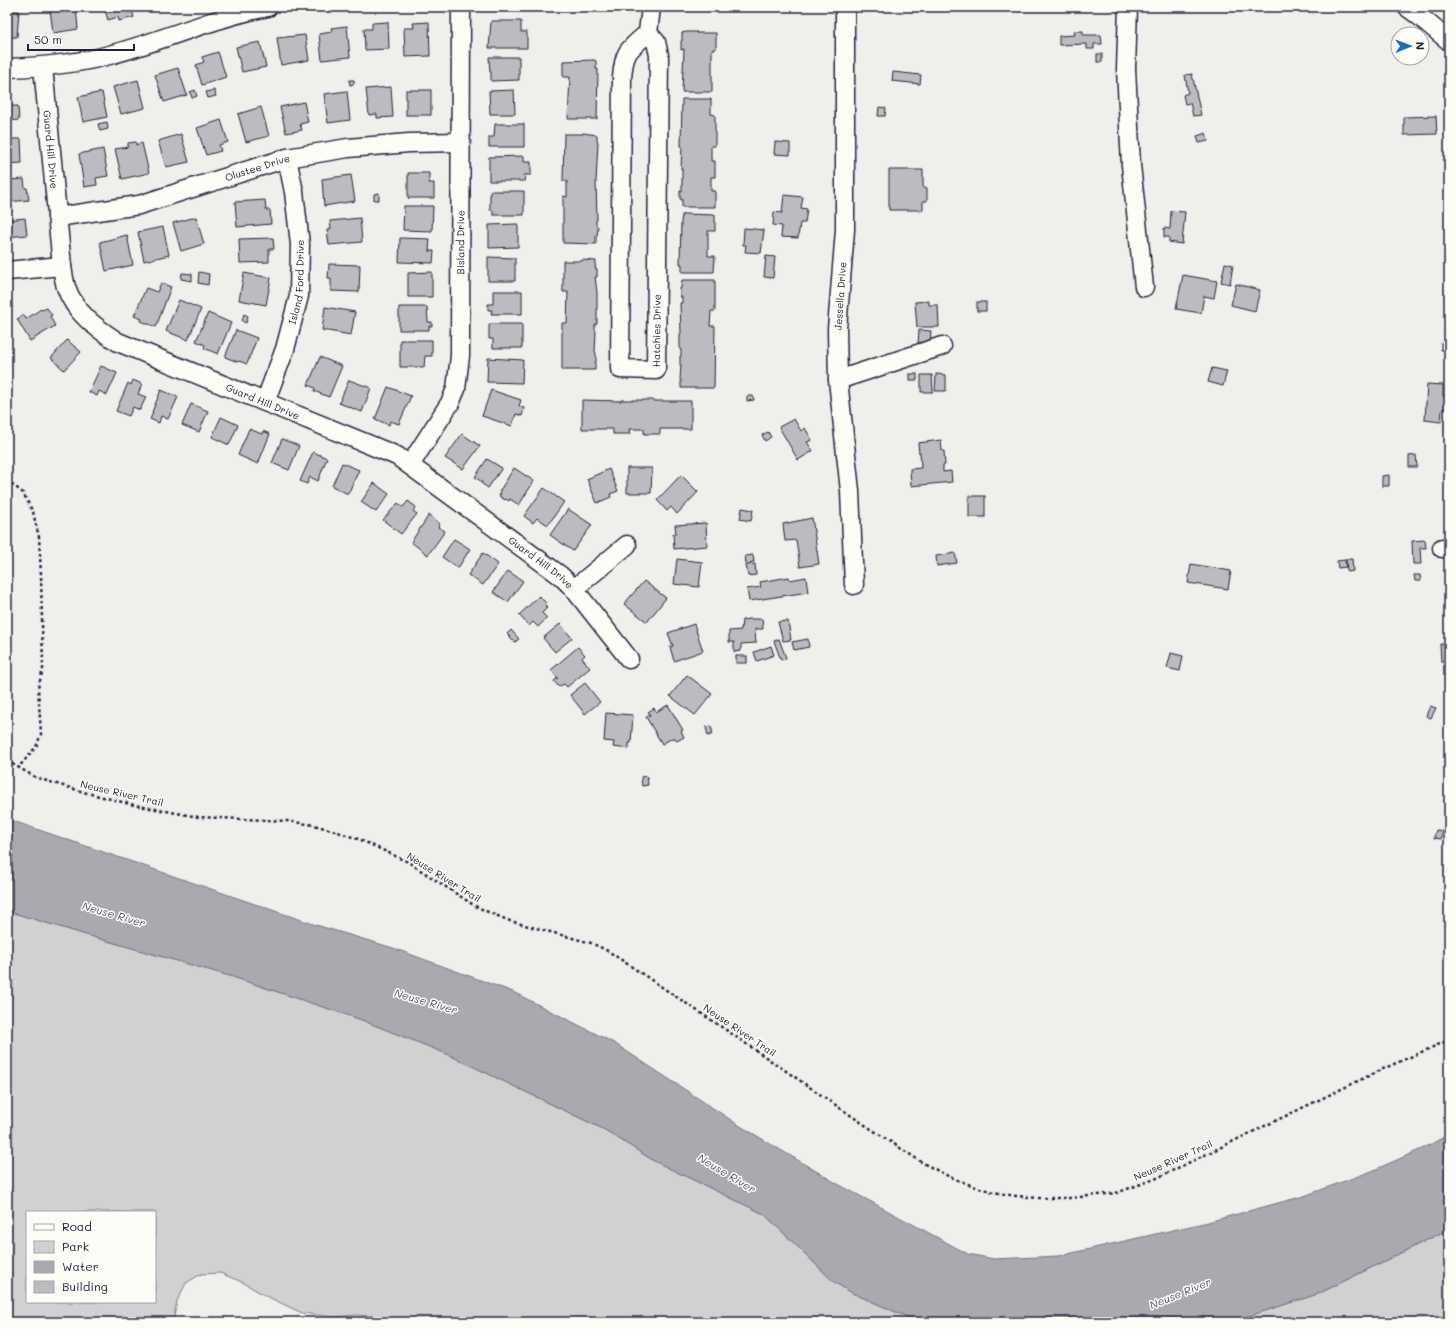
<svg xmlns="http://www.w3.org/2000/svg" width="1456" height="1329" font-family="Mali,sans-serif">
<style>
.green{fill:#d2d1d1;stroke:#7a7a86;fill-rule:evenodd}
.water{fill:#a9a9b0;stroke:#737381}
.building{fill:#bcbcc0;stroke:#22223b}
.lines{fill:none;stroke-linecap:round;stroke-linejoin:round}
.minor-casing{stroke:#22223b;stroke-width:21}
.path{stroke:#22223b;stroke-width:2.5;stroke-dasharray:3 3;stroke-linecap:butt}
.minor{stroke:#fdfcf7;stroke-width:18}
.labels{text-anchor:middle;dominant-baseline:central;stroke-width:3;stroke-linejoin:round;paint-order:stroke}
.street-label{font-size:10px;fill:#22223b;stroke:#fdfcf7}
.water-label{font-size:11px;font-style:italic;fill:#58586a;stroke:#fdfcf7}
</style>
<rect width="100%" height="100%" fill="#f0efec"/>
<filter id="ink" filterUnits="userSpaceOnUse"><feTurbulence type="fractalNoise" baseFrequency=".025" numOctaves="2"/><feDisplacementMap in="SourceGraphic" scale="8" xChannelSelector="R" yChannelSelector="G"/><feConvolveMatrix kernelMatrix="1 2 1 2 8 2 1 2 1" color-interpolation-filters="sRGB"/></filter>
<g filter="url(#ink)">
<!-- green -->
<g class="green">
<path d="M7,911L83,934L230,976L359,1019L447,1054L605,1130L654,1161L764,1214L834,1282L852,1293L919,1322H388L372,1316L356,1315L333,1317L302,1313L266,1296L242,1282L220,1273L201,1274L186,1283L177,1301L173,1322H7ZM27,1212H155V1302H27Z"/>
<path d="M1449,1229V1322H1230L1318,1294Z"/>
</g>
<!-- water -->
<path class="water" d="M7,819L316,925L393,948L513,992L614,1043L737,1124L836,1183L968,1254L994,1259L1059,1256L1208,1222L1304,1196L1372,1171L1426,1147L1449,1134V1229L1318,1294L1230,1322H919L852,1293L834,1282L764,1214L654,1161L605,1130L447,1054L359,1019L230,976L83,934L7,911Z"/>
<!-- building -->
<g class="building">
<path d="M59,7H76L78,29L53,33L50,9L59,8Z"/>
<path d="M104,7H131L134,17L119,21L118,17L108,20Z"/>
<path d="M7,11H19L17,37H7Z"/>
<path d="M491,21H521V32H527V48H489Z"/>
<path d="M388,22L389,49L365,50L364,29H372V23Z"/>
<path d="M429,22L430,56L405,57L404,28H414L413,23Z"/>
<path d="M347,26L350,57L322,60L319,34L332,32L331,28Z"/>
<path d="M1074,31H1083V35H1101L1102,44H1094V49H1087V44L1059,45V36L1075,35Z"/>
<path d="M686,32H697L696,33H716V49H712V92H682L684,49L681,50V41H682V33Z"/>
<path d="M305,35L309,60L281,65L277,38Z"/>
<path d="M260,42L266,67L242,72L236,47Z"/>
<path d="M218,52L226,77L202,85L196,65L204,62L202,57Z"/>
<rect x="1097" y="54" width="5" height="8"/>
<path d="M489,57H519V80L491,81V72H490Z"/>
<path d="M594,60L596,61V69H598L597,119H568L570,77H563V61Z"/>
<path d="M178,68L187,95L164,102L155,75Z"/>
<path d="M893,72L921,75L920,84L892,81Z"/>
<path d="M1192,74L1201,115L1193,116L1190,103L1185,104L1183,95L1188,93L1185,75Z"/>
<path d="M138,80L145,108L121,114L113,87Z"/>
<path d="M349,80H354V84L350,85Z"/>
<path d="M391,87L393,117L377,118V114L369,115L366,89Z"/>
<path d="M195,90L197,96L192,98L190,92Z"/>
<path d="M214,90L216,96L208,98L206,92Z"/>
<rect x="406" y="90" width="25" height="25"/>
<path d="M514,90L515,114H490L489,91Z"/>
<path d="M347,91L350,120L328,123L324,94Z"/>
<path d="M102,92L107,117L83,122L78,97Z"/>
<path d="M10,96L11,106H18L19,120L7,121V97Z"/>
<path d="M682,99H711V114L715,115V146H711V161H715V177H711V191H715V207H682V199H680V191H682V169H681L682,146H681Z"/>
<path d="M304,102L308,122L300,124L302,130L286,133L280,107Z"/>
<path d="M261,107L269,136L246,142L238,114Z"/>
<path d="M879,107L886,108L885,116H878Z"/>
<path d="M1436,116L1437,134L1404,135V117Z"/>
<path d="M221,120L228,142L219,145L221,151L206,155L197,128Z"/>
<path d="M107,122L108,129L100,131L98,124Z"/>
<path d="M495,124H524V147H489V137H494Z"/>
<path d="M583,133L597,135V141L598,142L596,181L597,220H596V225L598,227L597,236H596V244L563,243V196L567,197V181H563L564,134H583Z"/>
<path d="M1206,133L1208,141L1199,143L1197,136Z"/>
<path d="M181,134L189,162L166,167L158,141Z"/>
<path d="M7,139H21L22,163L7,164Z"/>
<path d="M136,142V145L142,143L149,173L122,179L115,149L128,147V143Z"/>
<path d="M775,142L790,143V155L774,154Z"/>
<path d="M103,149L108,176L96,178L97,185L84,187L79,154Z"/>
<path d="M524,156V162H531V175H524L525,181H489V157Z"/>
<path d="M889,170H923V188H927V201H923V210H889Z"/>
<path d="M408,173H429V183H434V198H408Z"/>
<path d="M351,175L355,201L324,206L322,179Z"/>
<path d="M24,179L25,188H27L29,200L7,202V180Z"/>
<path d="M490,191H524V215H493V210H490Z"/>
<path d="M379,193V200H374V194Z"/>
<path d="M784,195L803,197L801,208L807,209L805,223H800L798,238L781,237L782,226L773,225L774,212L782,213Z"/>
<path d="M265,200L266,210H270L271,224L237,227L235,202Z"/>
<path d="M404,206H433L432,231L403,230Z"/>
<path d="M1171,211L1185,212L1182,244L1169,242V237H1164V228L1170,229Z"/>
<path d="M685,214L715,215V231H708V256H715L714,272H682V264H680L681,222L682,215Z"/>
<path d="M196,217L204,244L181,251L173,223Z"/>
<path d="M25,218L27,235L7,237V220Z"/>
<path d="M360,218L362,242L329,245L327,230L331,229L330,221Z"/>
<path d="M518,224V247L489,248V225Z"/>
<path d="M163,227L169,255L144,261L138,232Z"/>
<path d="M744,228L764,230L761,253L745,252L746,245H743Z"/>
<path d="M127,235L133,265L106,271L100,242Z"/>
<path d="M273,238L274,249H269V262L240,263L239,239Z"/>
<path d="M400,238L430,239L429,251H434L433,263L399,262Z"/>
<path d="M1449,255V264L1448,265L1444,257Z"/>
<path d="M766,256L775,257L773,278L764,277Z"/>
<path d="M488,257L515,258V281H488Z"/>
<path d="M582,260L596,261L595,269H597V277H595L597,292V324H595V330L596,331L595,352L596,353V362H595V370H562V323H567L568,292H563V261H582Z"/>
<path d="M1225,263L1233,265L1230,284L1221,282Z"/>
<path d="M329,264L360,265L359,292L331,291V278H328Z"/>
<path d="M199,272L209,274L208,285L198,283Z"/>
<path d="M432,272V297H408V273Z"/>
<path d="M182,273L192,274V281L181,279Z"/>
<path d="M244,273L271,278L266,305L239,300Z"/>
<path d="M1183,275L1217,281L1214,298L1204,296L1201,313L1176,309Z"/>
<path d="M682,280H715V311H711L710,326H715L714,388H681V380H680L681,365H680V356H681V350H680V334L681,333L680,303H682V297H680V288H681Z"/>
<path d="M161,283L171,287L156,327L141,321L142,319L134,316L146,288L157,292Z"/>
<path d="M1236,284L1260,290L1255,311L1231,305Z"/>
<path d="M493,291H522V314H491L492,310H488V304H493Z"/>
<path d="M179,300L201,309L188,340L166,331Z"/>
<path d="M929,301V305H938L939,327H917L915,302Z"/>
<rect x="977" y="302" width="9" height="9"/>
<path d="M1447,302H1449V335L1444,334Z"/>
<path d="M325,307L355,312L351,335L322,330Z"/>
<path d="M399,307H427L428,322H432V326H429V330H399Z"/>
<path d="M47,308L52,315L50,316L55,326L30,341L17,319L24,315L26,319L41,309L42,310Z"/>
<path d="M208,313L231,323L218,354L204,348L205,345L196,341Z"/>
<path d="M244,314L248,316L246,323L242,321Z"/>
<path d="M489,324H522V348H493V339H489Z"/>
<path d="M236,330L257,338L247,364L239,361L238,362L225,357Z"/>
<path d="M919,330L931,331L930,343H918Z"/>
<path d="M67,340L81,352L64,370L51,358Z"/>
<path d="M400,340H432V356H425L424,367H400Z"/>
<path d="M1441,343L1449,344V352H1447V350H1441Z"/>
<path d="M320,357L342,366L329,397L314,391L315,388L308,385Z"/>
<path d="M488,358L523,360L522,383L487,382Z"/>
<path d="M101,366L117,373L107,395L99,391L97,396L89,392Z"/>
<path d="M1212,368L1227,371L1223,386L1208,382Z"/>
<rect x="910" y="374" width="7" height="6"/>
<path d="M936,374L946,375V391H935Z"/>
<path d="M921,375H932L933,392H921Z"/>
<path d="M133,380L142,384L138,394L146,397L140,410L133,407L129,416L116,411L128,383L131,385Z"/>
<path d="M349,380L371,388L362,412L339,403Z"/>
<path d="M1427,384L1443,385V396L1448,397L1447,410L1442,409L1441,422L1425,420Z"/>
<path d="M388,387L411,396L399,424L390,421L389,425L375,419Z"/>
<path d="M161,390L178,397L168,419L161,416L159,423L150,419L153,413L152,412Z"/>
<path d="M491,390L521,400L519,406L524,408L522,416L516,414L512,426L482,416Z"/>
<path d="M747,396H753L754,400L747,401Z"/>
<path d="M582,400L621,401V400H653V401H691V429H660V434H644V429H629L630,434H613V429H582Z"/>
<path d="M191,404L208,411L199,432L182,425Z"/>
<path d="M221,417L238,425L229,445L212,437Z"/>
<path d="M794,419L801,431L805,428L812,440L807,442L813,451L798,460L779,427Z"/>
<path d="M249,429L262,434L263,431L270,434L258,464L238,455Z"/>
<path d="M768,432L771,437L765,441L762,435Z"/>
<path d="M462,434L480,446L463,469L445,458Z"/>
<path d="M282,439L299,446L289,470L272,463Z"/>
<path d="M941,440L942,451H944L945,465H943V472L951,471L952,482L911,486L910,469L921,468L920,452L919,453L918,443Z"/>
<path d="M313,452L327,458L318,481L310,477L307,484L300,481Z"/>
<path d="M1416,455L1417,467H1409V456Z"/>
<path d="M487,459L502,468L488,488L481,483L482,482L475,477Z"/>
<path d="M342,463L359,470L348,494L332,486Z"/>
<path d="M514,468L534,481L519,505L510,499L509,501L506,499L505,500L499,496L501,493L499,492Z"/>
<path d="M627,468H652L651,493H627Z"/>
<path d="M609,469L618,491L610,494L611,497L597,503L587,479Z"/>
<path d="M681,475L698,492L677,514L671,507L667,511L657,500Z"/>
<path d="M1389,475V486H1382V476Z"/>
<path d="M374,483L389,494L376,512L361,502Z"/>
<path d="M544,488L564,502L548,525L537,518L533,523L524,516Z"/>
<rect x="969" y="496" width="16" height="21"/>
<path d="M408,501L416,507L413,511L417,514L401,534L383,520L398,503L403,507Z"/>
<path d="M742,508L753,510L751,521L740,519Z"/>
<path d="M568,509L592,525L573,551L550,535Z"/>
<path d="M429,515L440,524L438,527L445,531L428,555L411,542Z"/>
<path d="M812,518L819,564L800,567L796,540L785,541L783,524Z"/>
<path d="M706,523L707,546L674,549L673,534H676L675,525Z"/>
<path d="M454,539L470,549L458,568L442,557Z"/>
<path d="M1425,540L1426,548H1420L1421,564H1413L1412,541Z"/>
<path d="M483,553L498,564L483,585L468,575Z"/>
<path d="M955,553L957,563L937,566L936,556Z"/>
<path d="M753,555L754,562L746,563L745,556Z"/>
<path d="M677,559L702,562L699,587L674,584Z"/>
<path d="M1346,559H1352L1353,571L1347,572Z"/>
<path d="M1345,560L1346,567L1338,568L1337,561Z"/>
<path d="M755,564L756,575L748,576L746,565Z"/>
<path d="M1191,564L1231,571L1228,589L1188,583Z"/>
<path d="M508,571L523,581L508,602L493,592Z"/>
<path d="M1414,575H1420L1421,581H1415Z"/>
<path d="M789,577L790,580L806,577L808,592L749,601L747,589L761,587L760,582Z"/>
<path d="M644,581L666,598L647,622L624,604Z"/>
<path d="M539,596L547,604L545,606L547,608L542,613L547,618L538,627L533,622L529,626L519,615Z"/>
<path d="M749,619H762L763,629H755L756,643L741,644V651L734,652V642H729V631L741,630L742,620Z"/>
<path d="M788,621L791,640L783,641L778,622Z"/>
<path d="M560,624L572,638L555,652L543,638Z"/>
<path d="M694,624L703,651L674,661L670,647L673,646L668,633Z"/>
<path d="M511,630L519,639L515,642L507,634Z"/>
<path d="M779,639L786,658L781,660L774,641Z"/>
<path d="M808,639L809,647L794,650L792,642Z"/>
<path d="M1440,644H1449V661H1441Z"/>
<path d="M771,646L774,655L757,661L754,652Z"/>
<path d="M578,647L585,655L582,658L590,668L567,687L564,684L559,687L554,681L558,678L551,670Z"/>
<path d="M1171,653L1183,656L1180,671L1167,668Z"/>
<rect x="736" y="656" width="11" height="7"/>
<path d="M687,675L712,694L695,715L670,696Z"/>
<path d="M585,683L600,702L585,714L570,695Z"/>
<path d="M1447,697H1449V708H1448Z"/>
<path d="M668,705L683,730L681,731L684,737L677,741L674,737L662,744L646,717L650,715L648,712L654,708L656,712Z"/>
<path d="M1430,706L1436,708L1431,718L1426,716Z"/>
<path d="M606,713L633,715L631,743H629V749L613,747L614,742L604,741Z"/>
<path d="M711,726L713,734L708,736L706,727Z"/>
<path d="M647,776L648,785L642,786L641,777Z"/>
<path d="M1436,830L1443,831L1441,839L1434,838Z"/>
</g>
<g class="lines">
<!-- minor casing -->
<g class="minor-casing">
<g id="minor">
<path d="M845,7V230L837,329L838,380L850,491L854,585"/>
<path d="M1128,7L1126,69L1131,165L1144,287"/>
<path d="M1407,7L1418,15L1449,41"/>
<path id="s1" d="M648,33C628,50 624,51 622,78L620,369L656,370L659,55L656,42L648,33L651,7"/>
<path id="s2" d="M43,67L62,266C63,273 64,280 66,287C75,313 96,328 118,342L397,456L561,576L574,589L629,659"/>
<path d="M7,68C42,67 79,64 113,54C165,40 215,17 268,7"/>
<path id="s3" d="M57,217L139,205L287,158L348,148L409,143L461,142"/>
<path d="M7,271L62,266"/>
<path d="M838,380L942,346"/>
<path id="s4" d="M265,402L285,349L299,296L300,244L294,192L287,158"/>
<path id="s5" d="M410,465L450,403L456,389L460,356L461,7"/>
<path d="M1442,548H1449"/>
<path d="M574,589L627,545"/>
</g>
</g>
<!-- path -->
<g class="path">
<path d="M7,480L23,493L33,512L39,537L41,574L43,669L38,688L41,734L36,747L18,768"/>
<path d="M7,761L37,778L87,793L134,805L198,817L287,821L314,825L335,831L361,840L408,862L475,906L488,912L510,921L591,943L608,951L729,1032L859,1121L923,1163L950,1177L973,1186L993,1192L1016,1196L1039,1198H1071L1116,1193L1155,1179L1385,1068L1449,1040"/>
</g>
<!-- minor -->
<use href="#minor" class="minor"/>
</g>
</g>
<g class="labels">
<!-- street labels -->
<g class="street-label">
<text stroke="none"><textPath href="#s2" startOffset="83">Guard Hill Drive</textPath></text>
<text stroke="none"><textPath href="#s3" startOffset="207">Olustee Drive</textPath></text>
<text stroke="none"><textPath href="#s5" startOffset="236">Bisland Drive</textPath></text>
<text stroke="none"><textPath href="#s4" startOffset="125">Island Ford Drive</textPath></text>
<text transform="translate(840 296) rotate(-86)">Jessella Drive</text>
<text stroke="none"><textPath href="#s1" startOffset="421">Hatchies Drive</textPath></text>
<text stroke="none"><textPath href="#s2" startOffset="455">Guard Hill Drive</textPath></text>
<text stroke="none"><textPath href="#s2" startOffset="779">Guard Hill Drive</textPath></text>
<text transform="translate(122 793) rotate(13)">Neuse River Trail</text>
<text transform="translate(444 877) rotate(32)">Neuse River Trail</text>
<text transform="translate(740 1030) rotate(34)">Neuse River Trail</text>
<text transform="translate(1173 1160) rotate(-24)">Neuse River Trail</text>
</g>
<!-- water labels -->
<g class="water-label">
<text transform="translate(114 914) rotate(16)">Neuse River</text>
<text transform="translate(426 1001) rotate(16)">Neuse River</text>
<text transform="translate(727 1173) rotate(31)">Neuse River</text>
<text transform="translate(1180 1293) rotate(-22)">Neuse River</text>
</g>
</g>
<!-- margin -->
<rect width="1456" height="1329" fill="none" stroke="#fdfcf7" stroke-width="24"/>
<rect x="12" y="12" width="1432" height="1305" fill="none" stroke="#22223b" stroke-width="1.5" filter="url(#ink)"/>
<!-- legend -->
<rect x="26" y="1211" width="130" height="92" fill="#fdfcf7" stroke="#a5a5ac"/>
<rect x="34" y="1224" width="20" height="6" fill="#fdfcf7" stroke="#a5a5ac"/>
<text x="62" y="1231" font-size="12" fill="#22223b">Road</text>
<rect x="34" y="1241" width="20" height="12" fill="#d2d1d1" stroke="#a5a5ac"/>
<text x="62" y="1251" font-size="12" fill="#22223b">Park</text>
<rect x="34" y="1261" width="20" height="12" fill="#a9a9b0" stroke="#a5a5ac"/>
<text x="62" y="1271" font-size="12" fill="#22223b">Water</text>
<rect x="34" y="1281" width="20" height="12" fill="#bcbcc0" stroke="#a5a5ac"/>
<text x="62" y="1291" font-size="12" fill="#22223b">Building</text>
<!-- north arrow -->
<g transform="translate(1410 46) rotate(89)"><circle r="19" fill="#fdfcf7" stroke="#a5a5ac"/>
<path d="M0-3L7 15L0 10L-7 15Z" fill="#1f6fb2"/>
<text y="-6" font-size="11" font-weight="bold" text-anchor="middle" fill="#22223b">N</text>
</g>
<!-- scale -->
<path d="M28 44v6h106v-6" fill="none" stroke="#22223b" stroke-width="2"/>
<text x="34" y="44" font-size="12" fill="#22223b" stroke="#fdfcf7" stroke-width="3" paint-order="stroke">50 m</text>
</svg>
